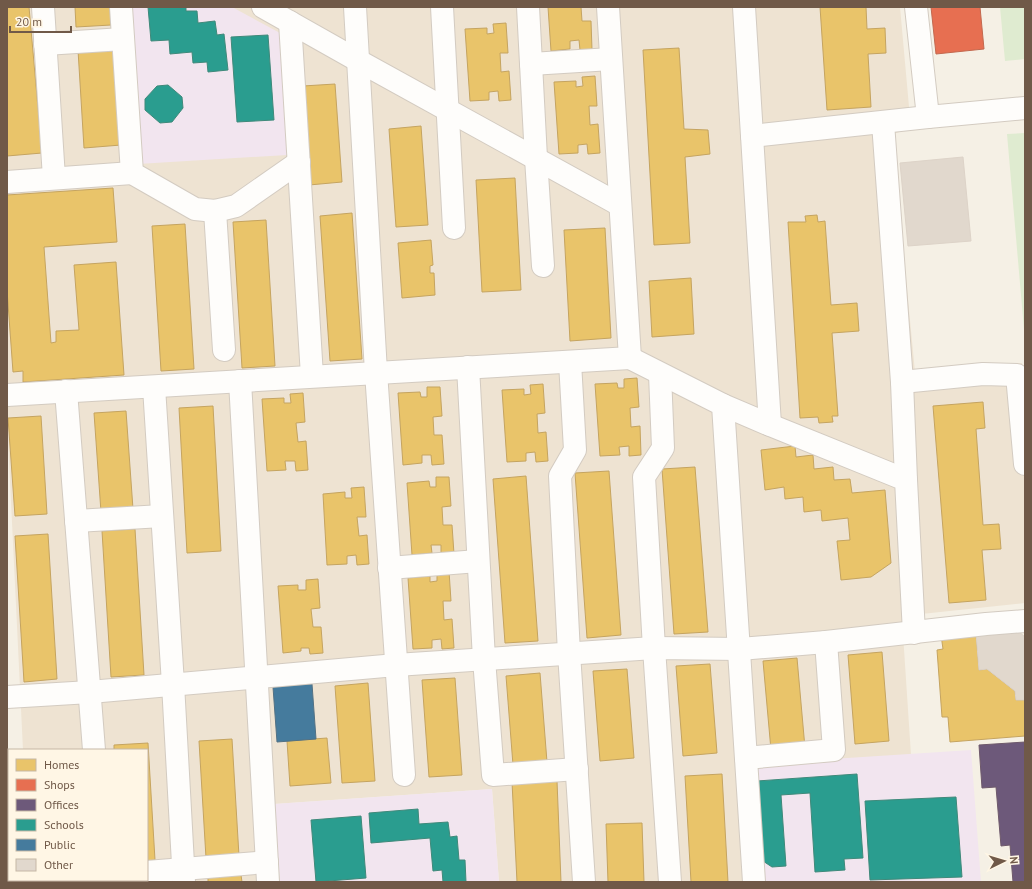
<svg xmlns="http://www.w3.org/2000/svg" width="1032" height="889" font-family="'PT Sans',sans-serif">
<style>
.residential{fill:#eee3d2}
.education{fill:#f2e5ef}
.green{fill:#dfebd0}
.homes{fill:#e9c46a;stroke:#c5a460}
.shops{fill:#e76f51;stroke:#c3684e}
.offices{fill:#6d597a;stroke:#6e596b}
.schools{fill:#2a9d8f;stroke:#3f897a}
.public{fill:#457b9d;stroke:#527184}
.building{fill:#e1d8cd;stroke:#ddd3c8}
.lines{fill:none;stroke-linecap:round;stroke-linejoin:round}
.minor-casing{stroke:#d3cbc1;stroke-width:24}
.minor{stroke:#fefdfb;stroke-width:22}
</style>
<rect width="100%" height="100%" fill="#f5f0e5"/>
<!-- residential -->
<path class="residential" d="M7,7H900L911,129L892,134L915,372L1022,363L1025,405V603L912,615L903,634L911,755L754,764L747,882H499L492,789L274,804L280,882H30V880H147V750H23L7,419Z"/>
<!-- education -->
<g class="education">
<path d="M129,7H232L280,33L287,155L138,164Z"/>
<path d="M971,750L981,882H761L754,764Z"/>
<path d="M492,789L499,882H280L274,804Z"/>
</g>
<!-- green -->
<g class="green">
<path d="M1000,7H1025V59L1005,61Z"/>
<path d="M1025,133V341L1007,134Z"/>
</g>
<!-- homes -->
<g class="homes">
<path d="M7,7H29L42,153L7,156Z"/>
<path d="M75,7H110L111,25L76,27Z"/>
<path d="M548,7H581L582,21H591L592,50H580L579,40L570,41V49L551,51Z"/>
<path d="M820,7H866L867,29L885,28L886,53L868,54L871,107L827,110Z"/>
<path d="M506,23L508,53H500L501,72L509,71L511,100L499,101L498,91L489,92V100L470,101L465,29L487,28V34L494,33L493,24Z"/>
<path d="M679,48L684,129L708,130L710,154L685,157L690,243L654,245L643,50Z"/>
<path d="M116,49L121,145L84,148L78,50Z"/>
<path d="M595,76L597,106H589L590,125L598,124L600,153L588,154L587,144L578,145V153L559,154L554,82L576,81V87L583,86L582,77Z"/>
<path d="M335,84L342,182L309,185L303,86Z"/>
<path d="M421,126L428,225L396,227L389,129Z"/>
<path d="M515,178L521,290L482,292L476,180Z"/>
<path d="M113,188L117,242L44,247L51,343L56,342V331L79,330L74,265L116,262L124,375L23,382V371L13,372L7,290V195Z"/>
<path d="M352,213L362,359L330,361L320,216Z"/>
<path d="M817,215L818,222L825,221L831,305L857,303L859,331L832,333L838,416H832L833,422L819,423L818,417L800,418L788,222H806L805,216Z"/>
<path d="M266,220L275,366L242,368L233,222Z"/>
<path d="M185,224L194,369L161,371L152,226Z"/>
<path d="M605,228L611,338L570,341L564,230Z"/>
<path d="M431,240L433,265L430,266V273H434L435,295L402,298L398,243Z"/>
<path d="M691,278L694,334L652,337L649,281Z"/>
<path d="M637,378L639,407L630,408L631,427L640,426L641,455L629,456V446L619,447L620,455L600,456L595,384L617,383L618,388H624V379Z"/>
<path d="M543,384L545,413L537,414L538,433L546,432L548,461L536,462L535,452L526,453V461L507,462L502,390L524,389V395L531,394L530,385Z"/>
<path d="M427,387H440L442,416L433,417L434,435H442L444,464L432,465L431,455H422V463L403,465L398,393L420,392L421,397H427Z"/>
<path d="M303,393L305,422L296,423L298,442L306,441L308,470L296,471L295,461H285L286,470L267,471L262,399L284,398V403H291L290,394Z"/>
<path d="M983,402L985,428L976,429L983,525L999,524L1001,549L982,550L986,600L949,603L933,406Z"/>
<path d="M213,406L221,551L187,553L179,408Z"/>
<path d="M126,411L133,509L101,512L94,413Z"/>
<path d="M41,416L47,514L15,516L8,418Z"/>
<path d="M795,446L796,457L813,455L814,469L833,467L834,480L850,479L852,493L885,490L891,563L871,577L841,580L837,541L850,540L848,518L822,521L821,510L804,512L803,497L785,499L784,487L765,490L761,450Z"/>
<path d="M695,467L708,632L674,634L662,469Z"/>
<path d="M609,471L621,635L587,638L575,473Z"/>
<path d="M526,476L538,641L505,643L493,479Z"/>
<path d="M436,477H449L451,506L442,507L443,525H452L454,554L441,555V545H431L432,553L412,555L407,483L429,481L430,487H436Z"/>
<path d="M364,487L366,517H357L359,536L367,535L369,564L357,565L356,555L347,556V564L327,565L323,494L345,492V498H352L351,488Z"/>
<path d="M135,529L144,675L111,677L102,531Z"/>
<path d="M48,534L57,679L24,682L15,536Z"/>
<path d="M449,571L451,601H443L444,620L452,619L454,648L442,649L441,639L432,640V648L413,649L408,578L430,576V582L437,581V572Z"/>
<path d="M318,579L320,608L311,609L313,627H321L323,653L310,654L309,648H301V651L283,653L278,586L298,585V590H306V580Z"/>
<path d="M976,633L979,670L987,669L1015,691L1016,700H1025V736L950,742L948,717H942L937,650L943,649L941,635Z"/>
<path d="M882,652L889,741L855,744L848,655Z"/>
<path d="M797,658L805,748L771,750L763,661Z"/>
<path d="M710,664L717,753L683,756L676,666Z"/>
<path d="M627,669L634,758L600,761L593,671Z"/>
<path d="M540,673L547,762L513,765L506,676Z"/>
<path d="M455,678L462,775L429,777L422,680Z"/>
<path d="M368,683L375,781L342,783L335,686Z"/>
<path d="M327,738L331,783L290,786L287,741Z"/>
<path d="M232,739L239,856L206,858L199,741Z"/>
<path d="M148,743L155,860L147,861V750H114V745Z"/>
<path d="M722,774L728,882H691L685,776Z"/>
<path d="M557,781L561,882H517L512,782Z"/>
<path d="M642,823L644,882H608L606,824Z"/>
<path d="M241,875L242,882H208V877Z"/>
</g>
<!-- shops -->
<path class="shops" d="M931,7H980L984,49L936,54Z"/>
<!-- offices -->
<path class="offices" d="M1025,742V882H1013L1010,845L1001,846L996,787L982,788L979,745Z"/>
<!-- schools -->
<g class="schools">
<path d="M148,7H186V11H197L198,23L215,21L217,35L224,34L228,70L208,72L207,62L193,63L192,52L170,54L169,40L151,41Z"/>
<path d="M268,35L274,120L237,122L231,37Z"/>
<path d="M168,85L182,97L183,108L172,122L160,123L145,110V99L157,86Z"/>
<path d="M857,774L863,858L844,859L845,870L815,872L810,793L781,795L786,866L772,867L763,861L757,781Z"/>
<path d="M956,797L962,877L870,880L865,801Z"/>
<path d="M418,809L419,824L448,822L450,837L457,836L459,860H465L466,882H443L442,870L433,871L430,838L371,843L369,813Z"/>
<path d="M361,816L366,878L316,882L311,820Z"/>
</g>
<!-- public -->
<path class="public" d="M312,684L316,739L277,742L273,687Z"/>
<!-- building -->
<g class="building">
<path d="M963,157L971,241L908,246L900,163Z"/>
<path d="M1018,631L1025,637V700H1016L1015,691L987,669L979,670L976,633Z"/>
</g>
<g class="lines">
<!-- minor casing -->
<g class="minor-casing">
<g id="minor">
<path d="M43,7L54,178"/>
<path d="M121,7L132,173L195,209L215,211L236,206L299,162"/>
<path d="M263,7L357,60L620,205"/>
<path d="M355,7L376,372L404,775"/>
<path d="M442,7L454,228"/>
<path d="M528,7L536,158L543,266"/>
<path d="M744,7L770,425"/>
<path d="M916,7L928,117L1025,108"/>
<path d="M290,22L312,376"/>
<path d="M45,44L123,39"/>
<path d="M531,64L611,59"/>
<path d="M883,123L902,382L983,374L1017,375L1025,464"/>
<path d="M752,136L928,117"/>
<path d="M7,182L132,173"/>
<path d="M215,211L224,350"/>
<path d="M630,358L723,405L754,882"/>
<path d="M570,362L575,450L560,476L569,653L584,882"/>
<path d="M468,367L484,659L493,775L577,769"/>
<path d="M660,374L663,448L644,477L654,648L670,882"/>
<path d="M240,381L268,882"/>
<path d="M902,382L906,480"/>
<path d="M154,387L173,684L184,882"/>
<path d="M66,391L94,750"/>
<path d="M7,395L630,358L608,7"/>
<path d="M723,405L770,425L906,480L914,633"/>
<path d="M76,521L162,516"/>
<path d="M389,568L478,561"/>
<path d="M7,697L90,692L396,665L654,648L740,649L826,642L986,624L1025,621"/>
<path d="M746,758L834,750L826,642"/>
<path d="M147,872L267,862"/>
<path d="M103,880V882"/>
</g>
</g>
<!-- minor -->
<use href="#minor" class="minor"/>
</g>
<!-- border -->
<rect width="1032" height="889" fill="none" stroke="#705948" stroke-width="16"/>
<!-- legend -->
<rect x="8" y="749" width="140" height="132" fill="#fff6e5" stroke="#c6b7a6"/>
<rect x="16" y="759" width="20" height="12" fill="#e9c46a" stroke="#c6b7a6"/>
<text x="44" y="769" font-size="12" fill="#705948">Homes</text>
<rect x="16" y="779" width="20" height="12" fill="#e76f51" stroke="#c6b7a6"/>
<text x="44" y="789" font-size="12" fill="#705948">Shops</text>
<rect x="16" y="799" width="20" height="12" fill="#6d597a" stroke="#c6b7a6"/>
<text x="44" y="809" font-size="12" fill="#705948">Offices</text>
<rect x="16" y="819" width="20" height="12" fill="#2a9d8f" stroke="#c6b7a6"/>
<text x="44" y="829" font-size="12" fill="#705948">Schools</text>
<rect x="16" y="839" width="20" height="12" fill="#457b9d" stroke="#c6b7a6"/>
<text x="44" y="849" font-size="12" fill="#705948">Public</text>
<rect x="16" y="859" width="20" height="12" fill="#e1d8cd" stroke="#c6b7a6"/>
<text x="44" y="869" font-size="12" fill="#705948">Other</text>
<!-- north arrow -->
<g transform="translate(1004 861) rotate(85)" stroke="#fff6e5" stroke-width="3" paint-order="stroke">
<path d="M0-3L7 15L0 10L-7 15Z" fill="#705948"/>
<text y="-6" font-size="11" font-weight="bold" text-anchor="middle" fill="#705948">N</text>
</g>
<!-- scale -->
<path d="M10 26v6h61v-6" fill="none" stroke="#705948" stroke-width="2"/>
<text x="16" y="26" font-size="12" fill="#705948" stroke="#fff6e5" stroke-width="3" paint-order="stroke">20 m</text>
</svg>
